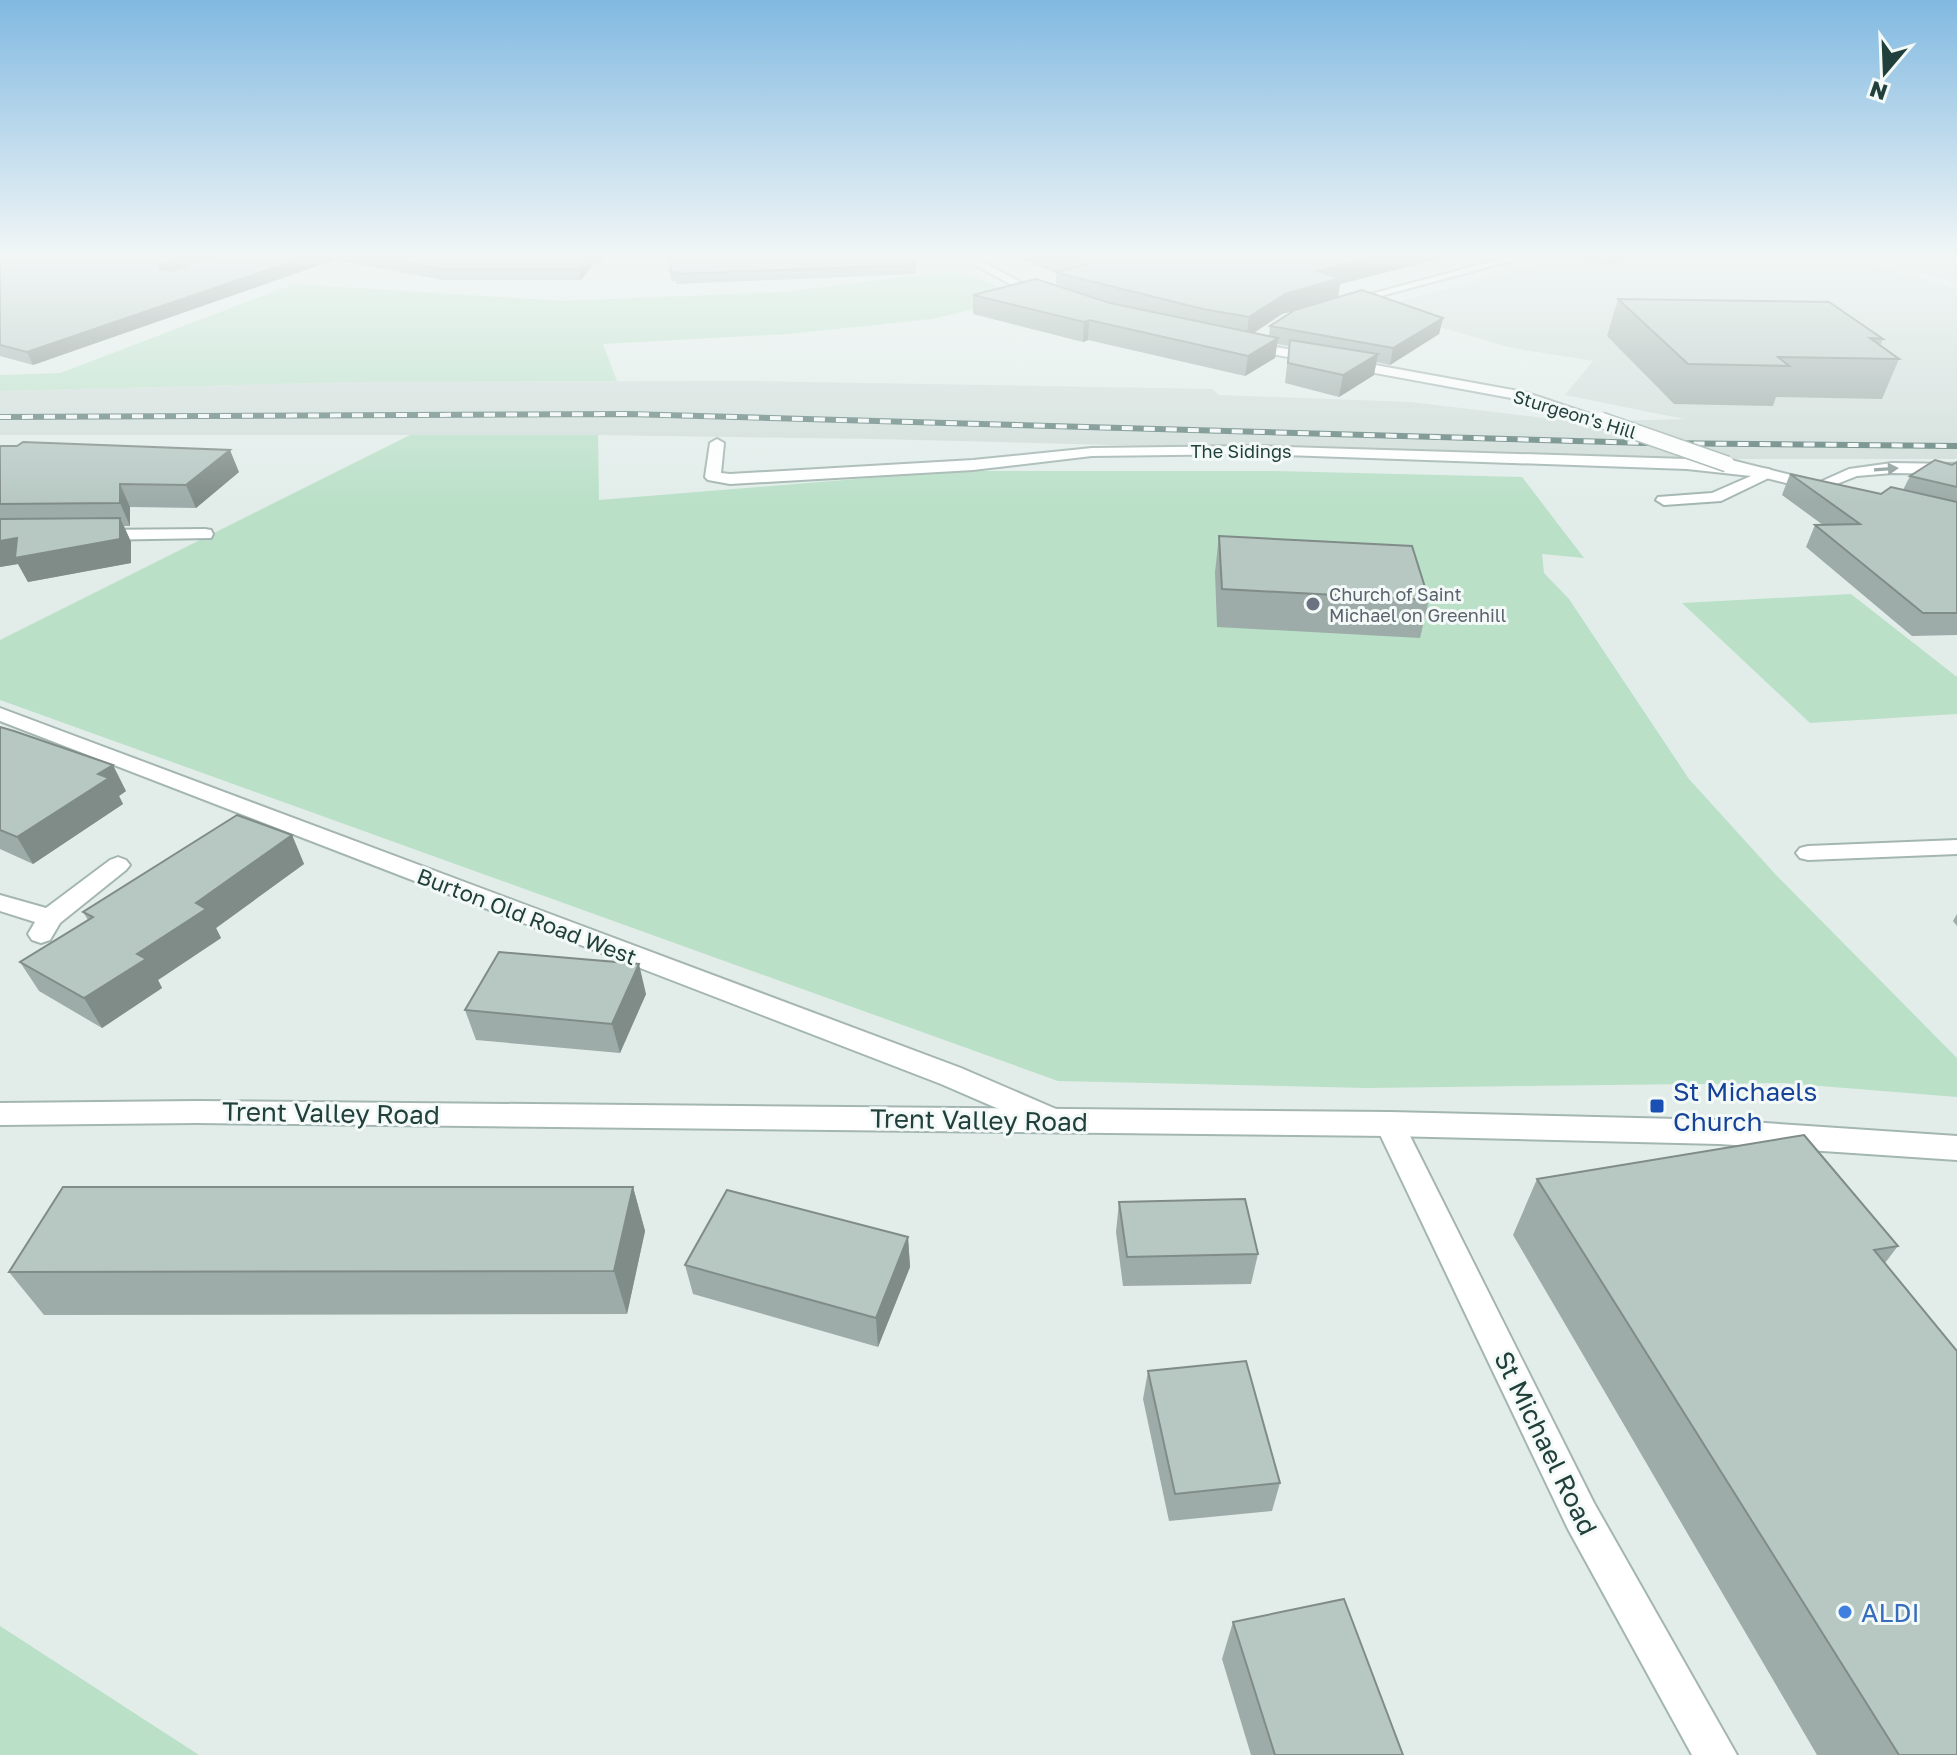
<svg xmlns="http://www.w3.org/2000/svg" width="1957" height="1755" font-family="'Golos Text',sans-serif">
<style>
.built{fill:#d0ddd9}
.green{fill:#bae0c8}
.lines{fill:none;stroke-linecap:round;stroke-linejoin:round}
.minor-casing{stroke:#a4b6b2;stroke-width:4}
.tertiary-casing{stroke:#a4b6b2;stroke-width:4}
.minor{fill:#fff;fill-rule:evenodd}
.tertiary{fill:#fff;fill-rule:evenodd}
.rail-casing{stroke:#5b7b76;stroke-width:6}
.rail{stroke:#f3f9f7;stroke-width:4;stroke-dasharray:11;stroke-linecap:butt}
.tertiary-bridge-casing{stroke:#a4b6b2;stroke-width:18;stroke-linecap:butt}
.tertiary-bridge{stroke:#fff;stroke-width:15}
.wall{fill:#9daca8;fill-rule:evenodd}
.shaded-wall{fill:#808c88}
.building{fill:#b7c8c3;stroke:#808c88;stroke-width:2}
.oneway{fill:#90a09d}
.worship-dot{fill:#6b7280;stroke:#f3f9f7;stroke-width:3}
.transit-dot{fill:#1a4fb4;stroke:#f3f9f7;stroke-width:3}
.shop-dot{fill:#3f7fe0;stroke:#f3f9f7;stroke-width:3}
.labels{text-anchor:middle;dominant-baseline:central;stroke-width:6;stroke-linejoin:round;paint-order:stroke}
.far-street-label{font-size:18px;fill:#21403b;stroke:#f3f9f7}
.far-worship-label{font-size:18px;fill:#5b616d;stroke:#f3f9f7;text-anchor:start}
.street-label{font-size:22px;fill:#21403b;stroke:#f3f9f7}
.near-transit-label{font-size:26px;fill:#164399;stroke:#f3f9f7;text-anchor:start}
.near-street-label{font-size:26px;fill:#21403b;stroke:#f3f9f7}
.near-shop-label{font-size:26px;fill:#366cbe;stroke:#f3f9f7;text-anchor:start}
</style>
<rect width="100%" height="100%" fill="#e2edea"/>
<!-- built -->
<g class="built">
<path d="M1569,256H1846L1957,289V459H1662L876,439L593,435H0V391L352,382L753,381L1212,389L1219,395L1410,402L1578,422L1684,419L1565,395L1593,361L1508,347L1375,308Z"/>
<path d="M1860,256H1957V283L1890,264Z"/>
</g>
<!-- green -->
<g class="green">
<path d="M959,270L1023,297L932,319L788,334L603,344L617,381L352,382L0,391V375L60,373L294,284L565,301L784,292Z"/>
<path d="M410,435H598L599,500L954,471H1276L1522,477L1584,558L1542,554L1544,573L1569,599L1689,779L1777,876L1957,1058V1097L1783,1083L1367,1088L1058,1081L0,700V640Z"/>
<path d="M1851,594L1957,677V714L1810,723L1682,603Z"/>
<path d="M0,1626L199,1755H0Z"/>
</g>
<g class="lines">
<!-- minor casing -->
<g class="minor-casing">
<g id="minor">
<path d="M717,439L724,443L721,473L730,474L973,460L1092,448L1253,446L1687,459L1769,469L1777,474L1721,501L1664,505L1656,500L1658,497L1712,493L1751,476L1687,469L1253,454L1092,456L973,470L730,484L708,480L705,477L710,443Z"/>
<path d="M1892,463L1957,464V474L1892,473L1857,476L1819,491L1811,486L1849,469Z"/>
<path d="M205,529L211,530L213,534L211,538L94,540L86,535L94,530Z"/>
<path d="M0,708L961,1068L1063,1112L1068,1120L1063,1128L1053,1131L1043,1128L941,1084L0,721Z"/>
<path d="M1957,840V854L1808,860L1800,858L1796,853L1800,848L1808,846Z"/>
<path d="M118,857L126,860L130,865L126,870L60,923L50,940L41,943L32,940L28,934L35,922L0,911V895L46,908L110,860Z"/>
<path d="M1390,1112L1400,1116L1594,1503L1737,1755H1692L1568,1529L1375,1124L1380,1116Z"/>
</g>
</g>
<!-- tertiary casing -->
<g class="tertiary-casing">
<g id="tertiary">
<path d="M958,256H972L1050,298L1040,300Z"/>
<path d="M1511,256H1529L1344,306L1338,303Z"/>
<path d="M1243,341L1524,392L1608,420L1601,424L1522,400L1239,348L1237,345Z"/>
<path d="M1727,459L1823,483L1826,486L1818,491L1722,467V461Z"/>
<path d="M197,1101L1390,1112L1719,1120L1957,1136V1160L1719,1144L1390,1136L197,1123L0,1125V1103Z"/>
</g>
</g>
<!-- minor -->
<use href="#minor" class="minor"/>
<!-- tertiary -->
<use href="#tertiary" class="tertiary"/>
<!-- rail casing -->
<g class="rail-casing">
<path id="rail" d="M0,417L628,414L1647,443L1957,446"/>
</g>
<!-- rail -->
<use href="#rail" class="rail"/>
<!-- tertiary-bridge casing -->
<g class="tertiary-bridge-casing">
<path id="tertiary-bridge" d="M1601,420L1727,464"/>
</g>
<!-- tertiary-bridge -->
<use href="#tertiary-bridge" class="tertiary-bridge"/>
</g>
<!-- wall -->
<g class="wall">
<path d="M0,256H604L599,264H594L581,280H443L334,260L33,365L0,356Z"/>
<path d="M669,256L915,265L916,274L676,284V281H671Z"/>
<path d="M1012,256H1450L1340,284L1338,297L1443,318L1439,334L1390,365L1376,362L1374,375L1339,397L1285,383L1289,346L1277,344L1275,358L1245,376L1088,340L1083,342L973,314V295L1056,285V273ZM1293,311L1270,326L1269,336L1254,333L1282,314Z"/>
<path d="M1583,256H1622L1611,266Z"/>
<path d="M1618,299L1883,339L1880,346L1899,359L1882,399L1776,397L1773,406L1674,404L1607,336Z"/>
<path d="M0,446L239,472L196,508L130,507V526H124L131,542V563L28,582L18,564L0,567Z"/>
<path d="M1957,462V635L1912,636L1806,547L1815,525H1823L1782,495L1790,474L1881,494L1903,490L1910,476L1952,465Z"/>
<path d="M1219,536L1429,600L1420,638L1217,627L1215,572Z"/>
<path d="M0,727L126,791L119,796L123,804L33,864L0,849Z"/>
<path d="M292,835L304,864L216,928L221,938L158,980L162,988L102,1028L39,991L20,962L88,920L83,912Z"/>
<path d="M1957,914V926L1953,921Z"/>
<path d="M646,994L620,1053L476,1040L465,1010Z"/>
<path d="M1537,1179L1898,1246L1885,1263L1957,1755H1817L1513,1235Z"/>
<path d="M633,1187L645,1231L627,1314L44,1315L9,1272Z"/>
<path d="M1119,1202L1258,1254L1251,1284L1123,1286L1116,1232Z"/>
<path d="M908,1237L910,1267L878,1347L693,1294L685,1265Z"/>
<path d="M1148,1371L1280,1483L1272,1511L1169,1521L1143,1399Z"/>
<path d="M1233,1622L1403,1755H1251L1222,1659Z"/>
</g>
<!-- shaded-wall -->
<g class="shaded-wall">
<path d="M183,256H218L163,276L159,265Z"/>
<path d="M308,256H333L334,260L33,365L27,352Z"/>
<path d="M589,256H592L594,264L581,280L579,269Z"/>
<path d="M598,256H604L599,264Z"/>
<path d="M1377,256H1450L1340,284L1338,298L1282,314L1246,338L1249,317L1317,271Z"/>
<path d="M1614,256H1622L1611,266Z"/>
<path d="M1443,318L1439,334L1390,365L1393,348Z"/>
<path d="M1089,320L1088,340L1083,342L1084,322Z"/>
<path d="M1278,338L1275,358L1245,376L1248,356Z"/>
<path d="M1378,354L1374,375L1339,397L1343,375Z"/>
<path d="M230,450L239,472L196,508L186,485Z"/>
<path d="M120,484L130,507V526L120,503Z"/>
<path d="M120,518L131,542V563L28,582L18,564L0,567V541Z"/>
<path d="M113,765L126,791L119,796L123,804L33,864L17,837L98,774Z"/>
<path d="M292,835L304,864L216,928L221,938L158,980L162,988L102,1028L84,998L196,903Z"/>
<path d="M639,964L646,994L620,1053L612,1024Z"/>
<path d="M633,1187L645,1231L627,1314L614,1271Z"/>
<path d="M908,1237L910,1267L878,1347L876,1318Z"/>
</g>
<!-- building -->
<g class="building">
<path d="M0,256H183L159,265L161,269L171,271L216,256H308L27,352L0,345Z"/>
<path d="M372,256H589L579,269H440Z"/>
<path d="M669,256H911L915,265L675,274L676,272H670L672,258H668Z"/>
<path d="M1063,256H1377L1317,271L1341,278L1285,294L1249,317L1203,309L1062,274L1056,272L1086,265Z"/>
<path d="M1036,279L1110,303L1278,338L1248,356L1089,320L1084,322L973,295Z"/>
<path d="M1362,290L1443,318L1393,348L1270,326L1295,310Z"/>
<path d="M1618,299L1829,302L1883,339L1870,338L1899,359L1778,357L1789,366L1688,364Z"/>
<path d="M1290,340L1378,354L1343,375L1288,363Z"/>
<path d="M23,442L230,450L186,485L120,484V503L0,504V446H17Z"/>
<path d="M1935,460L1952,465L1957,462V487L1910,476Z"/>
<path d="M1790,474L1881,494L1891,487L1957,502V613H1923L1815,525L1860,524Z"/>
<path d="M120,518V539L15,558L17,538L0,541V519Z"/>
<path d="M1219,536L1412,546L1429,600L1222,589Z"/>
<path d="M0,727L14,731L113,765L98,774L109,778L17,837L0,830Z"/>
<path d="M237,815L292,835L196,903L206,909L137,954L146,959L84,998L20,962L93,917L83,912Z"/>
<path d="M499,952L639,964L612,1024L465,1010Z"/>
<path d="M1804,1135L1898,1246L1874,1250L1957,1351V1755H1899L1537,1179Z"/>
<path d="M63,1187H633L614,1271L9,1272Z"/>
<path d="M727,1190L908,1237L876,1318L685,1265Z"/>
<path d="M1245,1199L1258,1254L1127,1257L1119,1202Z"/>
<path d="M1246,1361L1280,1483L1175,1494L1148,1371Z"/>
<path d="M1344,1599L1403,1755H1275L1233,1622Z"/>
</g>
<!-- one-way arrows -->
<defs><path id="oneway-solid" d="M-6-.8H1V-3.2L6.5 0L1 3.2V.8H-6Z" transform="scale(2)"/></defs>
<use class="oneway" href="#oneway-solid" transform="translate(1886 469) rotate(-4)"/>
<!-- sky -->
<linearGradient id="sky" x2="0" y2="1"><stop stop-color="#81b9e1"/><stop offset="0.51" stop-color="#f2f7f6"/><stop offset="1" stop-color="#f2f7f6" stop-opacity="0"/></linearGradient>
<rect width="1957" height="502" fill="url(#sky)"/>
<!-- markers -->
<circle class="worship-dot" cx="1313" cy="604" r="8"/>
<rect class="transit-dot" x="1649" y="1098" width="16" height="16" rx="4"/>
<circle class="shop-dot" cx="1845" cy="1612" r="8"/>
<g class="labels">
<!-- far-street labels -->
<g class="far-street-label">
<text transform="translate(1575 414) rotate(17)">Sturgeon's Hill</text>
<text x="1241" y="451">The Sidings</text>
</g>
<!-- far-worship labels -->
<g class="far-worship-label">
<text x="1329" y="594">Church of Saint<tspan x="1329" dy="21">Michael on Greenhill</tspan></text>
</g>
<!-- street labels -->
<g class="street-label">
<text transform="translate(527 916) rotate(21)">Burton Old Road West</text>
</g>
<!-- near-transit labels -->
<g class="near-transit-label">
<text x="1673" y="1091">St Michaels<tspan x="1673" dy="30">Church</tspan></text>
</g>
<!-- near-street labels -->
<g class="near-street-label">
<text transform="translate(331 1113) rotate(1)">Trent Valley Road</text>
<text transform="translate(979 1120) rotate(1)">Trent Valley Road</text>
<text transform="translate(1546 1443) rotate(64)">St Michael Road</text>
</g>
<!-- near-shop labels -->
<g class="near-shop-label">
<text x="1861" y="1612">ALDI</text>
</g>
</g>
<!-- north arrow -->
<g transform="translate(1885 72) rotate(199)" stroke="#f3f9f7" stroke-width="6" paint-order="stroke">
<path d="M0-6L14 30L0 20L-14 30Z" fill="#21403b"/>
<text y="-12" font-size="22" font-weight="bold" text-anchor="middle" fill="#21403b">N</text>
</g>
</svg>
